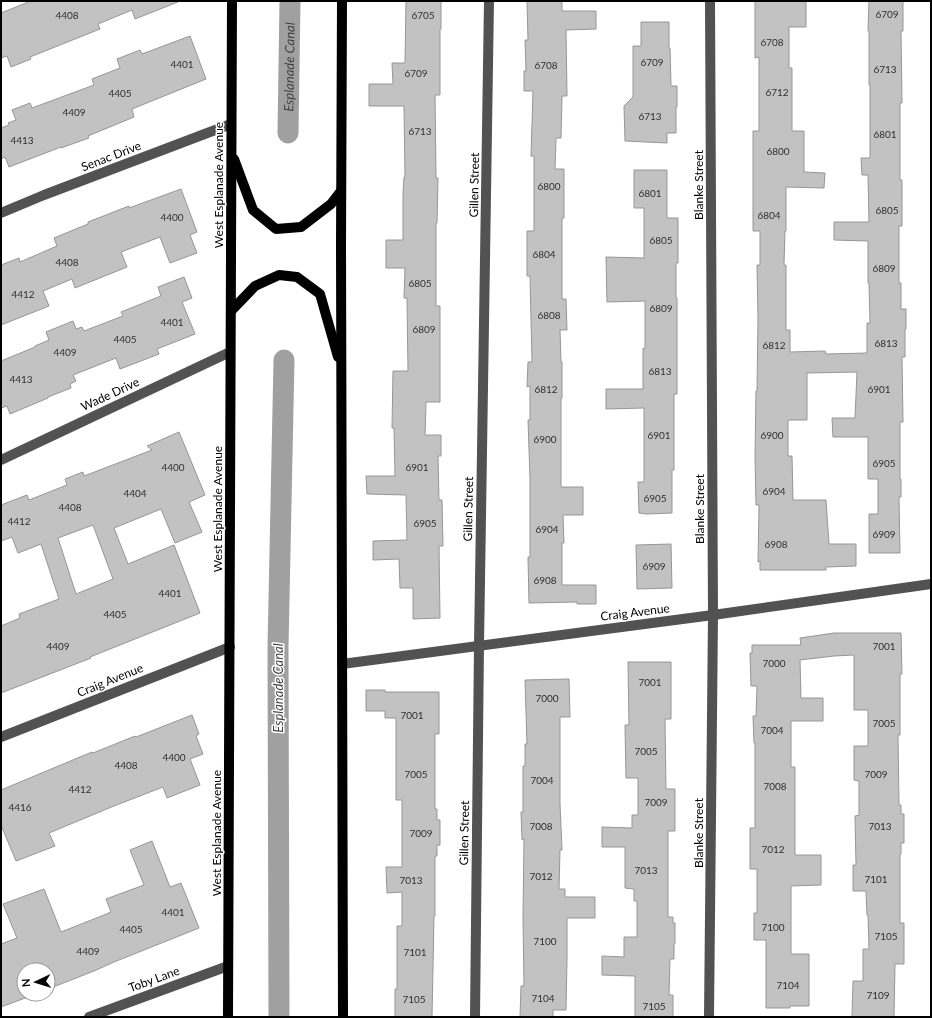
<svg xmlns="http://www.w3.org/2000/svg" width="932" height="1018" font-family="Lato,sans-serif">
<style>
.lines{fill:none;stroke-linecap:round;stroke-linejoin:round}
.canal{stroke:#a0a0a0;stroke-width:21}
.building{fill:#c2c2c2;stroke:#969696;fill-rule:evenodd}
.minor{stroke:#525252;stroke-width:10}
.major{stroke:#000;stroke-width:10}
.labels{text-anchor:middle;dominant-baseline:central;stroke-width:3;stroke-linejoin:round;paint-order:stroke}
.number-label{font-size:10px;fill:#303030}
.street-label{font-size:12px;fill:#000;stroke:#fff}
.water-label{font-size:13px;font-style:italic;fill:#414141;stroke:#fff}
</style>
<rect width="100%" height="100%" fill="#fff"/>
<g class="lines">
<!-- canal -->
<g class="canal">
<path id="s1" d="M288,133L290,1"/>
<path d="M279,1017L278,647L284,360"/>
</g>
</g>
<!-- building -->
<g class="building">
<path d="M31,1H178V2L135,19L132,10L98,24L100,29L30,57L31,59L11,67L7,56L1,58V13Z"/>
<path d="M406,1H441V29H440V95H435L436,178H438L437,223H436V306H440V402H426L425,435H441V456H438L439,500H442L443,546H439L440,618L413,619V588H400L399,559L373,560V541L407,540L406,495L367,494L366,476H395L394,428H392L393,371H408L407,298H404L405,268H386V240H403V194L404,177H405L404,106H369V84H393L392,63H405Z"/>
<path d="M527,1H562V11H596V29L566,30L567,96H562L561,138H556L555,169H564V218H562V299H566L567,330H560L561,362H562V398H561V487H583V515H563L564,543H562V585H596V604H577V602L529,603L528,557H530V478L528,420H530V386L527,387L528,362H532L530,276H527V231H534V156H531L533,91H524V71H526L525,40H528Z"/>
<path d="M755,1H806V27H789V68H792V131H804V172L825,173L824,188L786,187V231H785L784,265H786V330H790V352L825,351L826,354L867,353V323H870L869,283H868V241L834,240V222H869L868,175H862L861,158H870V85H869V31H868L869,1H903V31H901L902,103H900V180H902V226H899V283H901V309H906V329H905V357H902L903,422H900V479H901V497H899L900,553H869V514H878V479H868V437H833L832,418H855L857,372L807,373V420H788V456H792L793,500H826L829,544H856V566L826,567V570H760V561L758,562L759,505H756L755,456L756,391H757L758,318L757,265H760V231H753V131H759V57L755,58Z"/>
<path d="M641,22H669V48H670L671,86H677V107H676V133H667V143L625,141L624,106L633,97V46H641Z"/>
<path d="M190,36L206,79L132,109L134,117L88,136L89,138L61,148V147L9,167L5,157L1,159V128L9,125L8,123L16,120L12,110L30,103L32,108L94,85L92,79L120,68L117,59L140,50L142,54Z"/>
<path d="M634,170H667V218H678V263H676V298H677V394H674V470H672V513L647,514L639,513L638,482H644V408L606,409V389H643V348L645,349V301L607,302L606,257L644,258V208H634Z"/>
<path d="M181,189L197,232L190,235L197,253L170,263L160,237L121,252L127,267L75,288L72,279L43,291L49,306L1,325V265L19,258L20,262L57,246L54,238L88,224V222L129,206V208Z"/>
<path d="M184,277L192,298L182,302L195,334L157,349L159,354L120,369L116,358L73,375L76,381L70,384L71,388L48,397V398L10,414L7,406L1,408V361L35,347V346L49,340L46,332L73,321L76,329L82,327L84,331L123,316L121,312L161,296L158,287Z"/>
<path d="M179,432L205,495L189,502L202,532L175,543L161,509L114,528L128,564L174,545L200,613L90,657L91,658L1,693V626L20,618L19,614L59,599L41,544L18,553L12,537L1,541V505L27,495L29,500L67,485L65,479L83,472L84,476L152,450L147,446ZM93,525L113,579L76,594L58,538Z"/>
<path d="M671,544L672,588L637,589L636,545Z"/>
<path d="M834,633H901L902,674H900V735H898L899,805H901V814H904V843H901V854H900V923H904V964H895L894,1017H852L853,981H863V949H869L868,915H867L866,891H853V865H856L855,816L859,815V781L854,780V746H868V710H854V655L834,656L800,660L801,698H823V721H791V767H795V855H821V885L791,886V954H809V1006H790V1008H766V940H754V913H757V869H750V828H755V743H754L753,716H756L757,686H751L750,653H752V645H801L800,638Z"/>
<path d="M628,662H671V719H665L666,789H675V831H668V917H673V923H675V944H674V959H670L669,995H673V1017H635V976L602,975V956L624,957V937H637V901H634V889L625,888V847H602V827L632,828V815H638V778H626L625,725H629Z"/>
<path d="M569,679L570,717H560V804L562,850H560L559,889H565V897H595V918H567V958L566,1010H553V1017H520L521,986H524L523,918L524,839L522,840L521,812H523V766H525V744H527L525,680Z"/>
<path d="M366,690H385V692H439V734H435V809H437V820H440V845H437V856H435V916H434L432,1017H395V989H397V926H402V892L387,893L386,867H402V800H396V718H385V711H366Z"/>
<path d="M192,715L199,734L196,736L203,754L190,759L200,785L167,798L163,787L114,806L49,833L55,846L16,861L1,825V790L92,752L93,753L135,736L136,737Z"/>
<path d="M152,841L170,887L181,883L199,928L114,962L94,971L48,989V970H24V994H36L1,1007V944L17,938L3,904L44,889L61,932L104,915L111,912L106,899L144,885L130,850Z"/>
</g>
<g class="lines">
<!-- minor -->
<g class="minor">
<path d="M1,213L44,195L231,124"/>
<path d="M1,460L230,352"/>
<path d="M342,664L713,615L931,584"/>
<path d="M1,737L230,647"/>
<path d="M89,1017L228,966"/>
<path d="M475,1017L479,645L489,1"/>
<path d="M709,1017L713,615L710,1"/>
</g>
<!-- major -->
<g class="major">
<path d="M342,1L341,245L343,1017"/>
<path d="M234,159L253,210L276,229L301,227L331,204L341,191"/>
<path d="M231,311L255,286L279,275L297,277L320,294L338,357"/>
<path d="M228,1017L232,1"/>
</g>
</g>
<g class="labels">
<!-- number labels -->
<g class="number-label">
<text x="887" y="14">6709</text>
<text x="67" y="15">4408</text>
<text x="423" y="15">6705</text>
<text x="772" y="42">6708</text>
<text x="652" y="62">6709</text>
<text x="182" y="64">4401</text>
<text x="546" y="65">6708</text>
<text x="885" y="69">6713</text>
<text x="416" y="73">6709</text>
<text x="777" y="92">6712</text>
<text x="120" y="93">4405</text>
<text x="74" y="112">4409</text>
<text x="650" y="116">6713</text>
<text x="420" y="131">6713</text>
<text x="885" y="134">6801</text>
<text x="22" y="140">4413</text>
<text x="778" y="151">6800</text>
<text x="549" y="186">6800</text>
<text x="650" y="193">6801</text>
<text x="887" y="210">6805</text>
<text x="769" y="215">6804</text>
<text x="172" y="217">4400</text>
<text x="661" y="240">6805</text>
<text x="544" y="254">6804</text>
<text x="67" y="262">4408</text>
<text x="884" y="268">6809</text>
<text x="420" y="283">6805</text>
<text x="23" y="294">4412</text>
<text x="661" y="308">6809</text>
<text x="549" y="315">6808</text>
<text x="172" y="322">4401</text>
<text x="424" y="329">6809</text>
<text x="125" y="339">4405</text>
<text x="886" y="343">6813</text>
<text x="774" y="345">6812</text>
<text x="65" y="352">4409</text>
<text x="660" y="371">6813</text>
<text x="21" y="379">4413</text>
<text x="546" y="389">6812</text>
<text x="879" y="389">6901</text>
<text x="659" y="435">6901</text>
<text x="772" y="435">6900</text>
<text x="545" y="439">6900</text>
<text x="884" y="463">6905</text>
<text x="173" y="467">4400</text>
<text x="417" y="467">6901</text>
<text x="774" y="491">6904</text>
<text x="135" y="493">4404</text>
<text x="655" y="498">6905</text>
<text x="70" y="507">4408</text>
<text x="19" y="521">4412</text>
<text x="425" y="523">6905</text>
<text x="547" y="529">6904</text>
<text x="884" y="534">6909</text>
<text x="776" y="544">6908</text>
<text x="654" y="566">6909</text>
<text x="545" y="580">6908</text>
<text x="170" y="593">4401</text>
<text x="115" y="614">4405</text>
<text x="58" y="646">4409</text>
<text x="884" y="646">7001</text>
<text x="774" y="663">7000</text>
<text x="650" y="682">7001</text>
<text x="547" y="698">7000</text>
<text x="412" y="715">7001</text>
<text x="884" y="723">7005</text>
<text x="772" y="730">7004</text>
<text x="646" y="751">7005</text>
<text x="174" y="757">4400</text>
<text x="126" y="765">4408</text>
<text x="416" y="774">7005</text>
<text x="876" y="774">7009</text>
<text x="542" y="780">7004</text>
<text x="775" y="786">7008</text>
<text x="80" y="789">4412</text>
<text x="656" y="802">7009</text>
<text x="20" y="807">4416</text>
<text x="541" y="826">7008</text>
<text x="880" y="826">7013</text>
<text x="421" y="833">7009</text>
<text x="773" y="849">7012</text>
<text x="646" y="870">7013</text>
<text x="541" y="876">7012</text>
<text x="876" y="879">7101</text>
<text x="411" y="880">7013</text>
<text x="173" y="912">4401</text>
<text x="773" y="927">7100</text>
<text x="131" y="929">4405</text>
<text x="886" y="936">7105</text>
<text x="545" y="941">7100</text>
<text x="88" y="951">4409</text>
<text x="415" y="952">7101</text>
<text x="788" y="985">7104</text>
<text x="878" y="995">7109</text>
<text x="543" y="998">7104</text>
<text x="414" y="999">7105</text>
<text x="654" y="1006">7105</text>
</g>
<!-- street labels -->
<g class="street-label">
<text transform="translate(111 156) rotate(-21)">Senac Drive</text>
<text transform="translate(218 185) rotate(-90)">West Esplanade Avenue</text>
<text transform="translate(474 185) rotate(-89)">Gillen Street</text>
<text transform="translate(698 185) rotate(-90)">Blanke Street</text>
<text transform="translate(110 394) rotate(-25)">Wade Drive</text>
<text transform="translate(217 509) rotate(-90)">West Esplanade Avenue</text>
<text transform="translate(468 509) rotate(-89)">Gillen Street</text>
<text transform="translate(699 509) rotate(-90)">Blanke Street</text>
<text transform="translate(635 612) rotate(-7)">Craig Avenue</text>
<text transform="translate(110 680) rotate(-22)">Craig Avenue</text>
<text transform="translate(216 833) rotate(-90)">West Esplanade Avenue</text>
<text transform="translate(464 833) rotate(-89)">Gillen Street</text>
<text transform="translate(698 833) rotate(-90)">Blanke Street</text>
<text transform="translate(154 979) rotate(-20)">Toby Lane</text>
</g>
<!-- water labels -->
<g class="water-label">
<text stroke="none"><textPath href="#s1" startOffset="66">Esplanade Canal</textPath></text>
<text transform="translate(278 688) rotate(-90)">Esplanade Canal</text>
</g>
</g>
<!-- border -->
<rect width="932" height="1018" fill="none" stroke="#000000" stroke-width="4"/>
<!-- north arrow -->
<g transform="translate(36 982) rotate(266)"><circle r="19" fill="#ffffff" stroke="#999999"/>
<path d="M0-3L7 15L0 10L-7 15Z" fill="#000000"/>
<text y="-6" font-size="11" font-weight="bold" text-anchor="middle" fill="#000000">N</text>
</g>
</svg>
